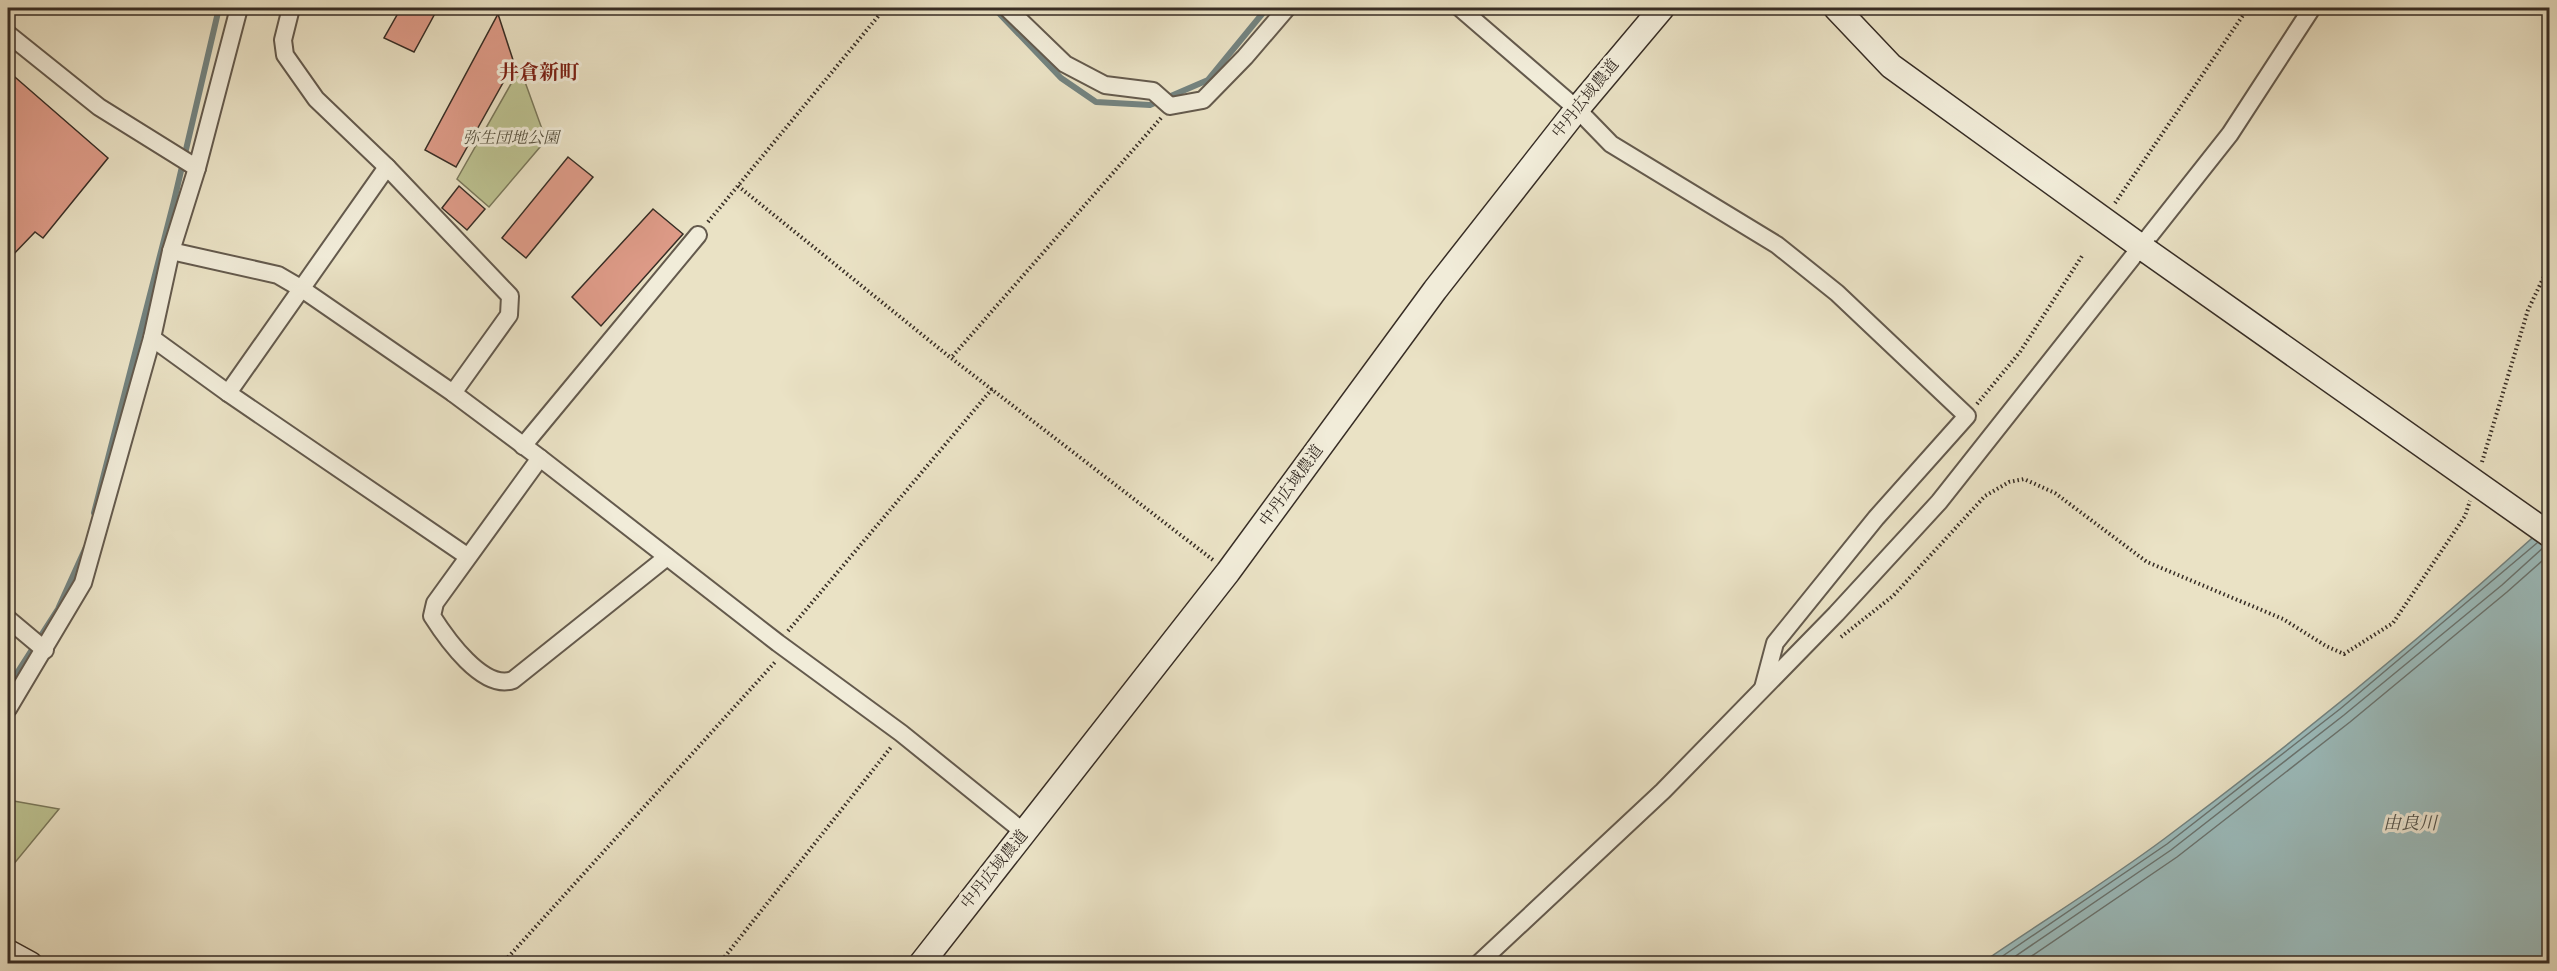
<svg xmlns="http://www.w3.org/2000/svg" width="2557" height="971" font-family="'Old Standard TT','Noto Serif JP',serif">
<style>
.green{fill:#bcc291;stroke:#7a785b;stroke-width:1.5}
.water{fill:#9bbcbd;stroke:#738380;stroke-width:1.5}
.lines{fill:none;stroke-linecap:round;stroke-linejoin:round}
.shore{stroke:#697471;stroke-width:1.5}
.stream{stroke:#738380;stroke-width:6}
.building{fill:#de9b88;stroke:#372d25;stroke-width:1.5}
.street-casing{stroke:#645a4d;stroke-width:20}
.secondary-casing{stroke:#372d25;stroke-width:27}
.path{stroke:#372d25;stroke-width:4;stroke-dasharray:1.5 3;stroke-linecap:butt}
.street{stroke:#f1ecd9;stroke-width:16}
.secondary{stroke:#f1ecd9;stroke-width:24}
.secondary-bridge-casing{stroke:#372d25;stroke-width:27;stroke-linecap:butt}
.secondary-bridge{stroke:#f1ecd9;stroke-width:24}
.labels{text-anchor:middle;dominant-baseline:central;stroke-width:6;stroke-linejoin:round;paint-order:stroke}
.street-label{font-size:16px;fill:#372d25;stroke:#f1ecd9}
.park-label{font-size:16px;font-style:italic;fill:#585240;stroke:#f1ecd9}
.water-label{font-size:18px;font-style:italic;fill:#50514b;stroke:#f1ecd9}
.quarter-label{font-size:20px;font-weight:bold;fill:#7a1f14;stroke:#f1ecd9}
</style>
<rect width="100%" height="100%" fill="#eae2c5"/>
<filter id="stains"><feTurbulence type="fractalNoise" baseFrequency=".00333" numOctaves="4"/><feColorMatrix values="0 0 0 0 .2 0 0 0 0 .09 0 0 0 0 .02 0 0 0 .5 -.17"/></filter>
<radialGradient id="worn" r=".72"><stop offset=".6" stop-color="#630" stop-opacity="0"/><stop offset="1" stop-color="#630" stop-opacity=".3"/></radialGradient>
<!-- green -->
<g class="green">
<path d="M520,68L546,140L489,207L457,179Z"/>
<path d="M8,800L59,809L8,871Z"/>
</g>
<!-- water -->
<path class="water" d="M2549,523V954L2525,964H1980C2041,922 2105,883 2164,839C2297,740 2427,634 2549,523Z"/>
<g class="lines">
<!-- shore -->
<g class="shore">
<path d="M1991,964L2167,844L2340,709L2537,543"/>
<path d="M2004,964L2171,850L2344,715L2502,585L2544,547"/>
<path d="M2020,964L2177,857L2350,722L2507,592L2550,554"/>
</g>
<!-- stream -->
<g class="stream">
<path d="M994,8L1061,78L1096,102L1150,105L1208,80L1267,8"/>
<path d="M94,513L174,201L219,8"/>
<path d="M8,687L58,609L86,547"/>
</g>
</g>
<!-- building -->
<g class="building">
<path d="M401,8H438L414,52L384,38Z"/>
<path d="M498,14L514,63L456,167L425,150Z"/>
<path d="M8,71L108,158L43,238L35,232L8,260Z"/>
<path d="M568,157L593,177L526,258L502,238Z"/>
<path d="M459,186L485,209L467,230L442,208Z"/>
<path d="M653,209L683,234L601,326L572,297Z"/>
</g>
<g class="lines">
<!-- street casing -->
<g class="street-casing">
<g id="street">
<path d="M291,8L283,40L285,55L316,99L387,167L510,296L509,315L453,393"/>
<path d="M1007,8L1065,64L1105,85L1153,91L1170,106L1203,100L1245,57L1287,8"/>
<path d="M1460,8L1577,109L1611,144L1777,245L1837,293L1967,416L1876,518L1775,643L1763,688"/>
<path d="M8,34L99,107L197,168"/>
<path d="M171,251L278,275L302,289L453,393L540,458L778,643L901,733L1025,833"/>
<path d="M152,338L228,393L467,556"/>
<path d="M228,393L387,167"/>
<path d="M523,446L698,235"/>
<path d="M540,458L435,603L432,616C446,638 483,691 513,680L667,557"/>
<path d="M8,619L45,650"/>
<path d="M8,709L83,583L152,338L171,251L197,168L239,8"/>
<path d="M1478,964L1663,791L1836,614L1939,502L2230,134L2312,8"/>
</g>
</g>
<!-- secondary casing -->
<g class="secondary-casing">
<g id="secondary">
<path d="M1836,8L1891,66L2147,251"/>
<path d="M8,952L30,964"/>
<path d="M921,964L1228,572L1435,290L1577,109L1662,8"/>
</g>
</g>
<!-- path -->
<g class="path">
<path d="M1161,118L951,358L1213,560"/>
<path d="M738,186L951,358"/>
<path d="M2115,203L2248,8"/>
<path d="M708,222L885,8"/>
<path d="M1977,404L2020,352L2082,256"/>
<path d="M2482,462L2528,310L2550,264"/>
<path d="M788,631L992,389"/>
<path d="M1841,637L1893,596L1985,496L2009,482L2024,479L2055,493L2147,562L2283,619L2326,646L2344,654L2393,623L2465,516L2470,501"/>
<path d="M502,964L776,661"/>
<path d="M719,964L892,746"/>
</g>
<!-- street -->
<use href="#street" class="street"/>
<!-- secondary -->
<use href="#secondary" class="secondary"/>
<!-- secondary-bridge casing -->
<g class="secondary-bridge-casing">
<path id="secondary-bridge" d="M2147,251L2550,535"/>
</g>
<!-- secondary-bridge -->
<use href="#secondary-bridge" class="secondary-bridge"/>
</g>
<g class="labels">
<!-- street labels -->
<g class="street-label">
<text transform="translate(1586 99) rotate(-51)">中丹広域農道</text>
<text transform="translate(1292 486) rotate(-54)">中丹広域農道</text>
<text transform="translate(995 870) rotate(-51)">中丹広域農道</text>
</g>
<!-- park labels -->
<g class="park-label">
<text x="511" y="139">弥生団地公園</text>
</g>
<!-- water labels -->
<g class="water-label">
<text x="2410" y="824">由良川</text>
</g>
<!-- quarter labels -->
<g class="quarter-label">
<text x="539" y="74">井倉新町</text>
</g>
</g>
<!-- margin -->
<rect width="2557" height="971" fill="none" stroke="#eae2c5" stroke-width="30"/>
<rect x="9" y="9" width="2539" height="953" fill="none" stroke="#372d25" stroke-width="3"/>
<rect x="15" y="15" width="2527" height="941" fill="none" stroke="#372d25" stroke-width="1.5"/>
<rect width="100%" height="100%" filter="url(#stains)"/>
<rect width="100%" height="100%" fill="url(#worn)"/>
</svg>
